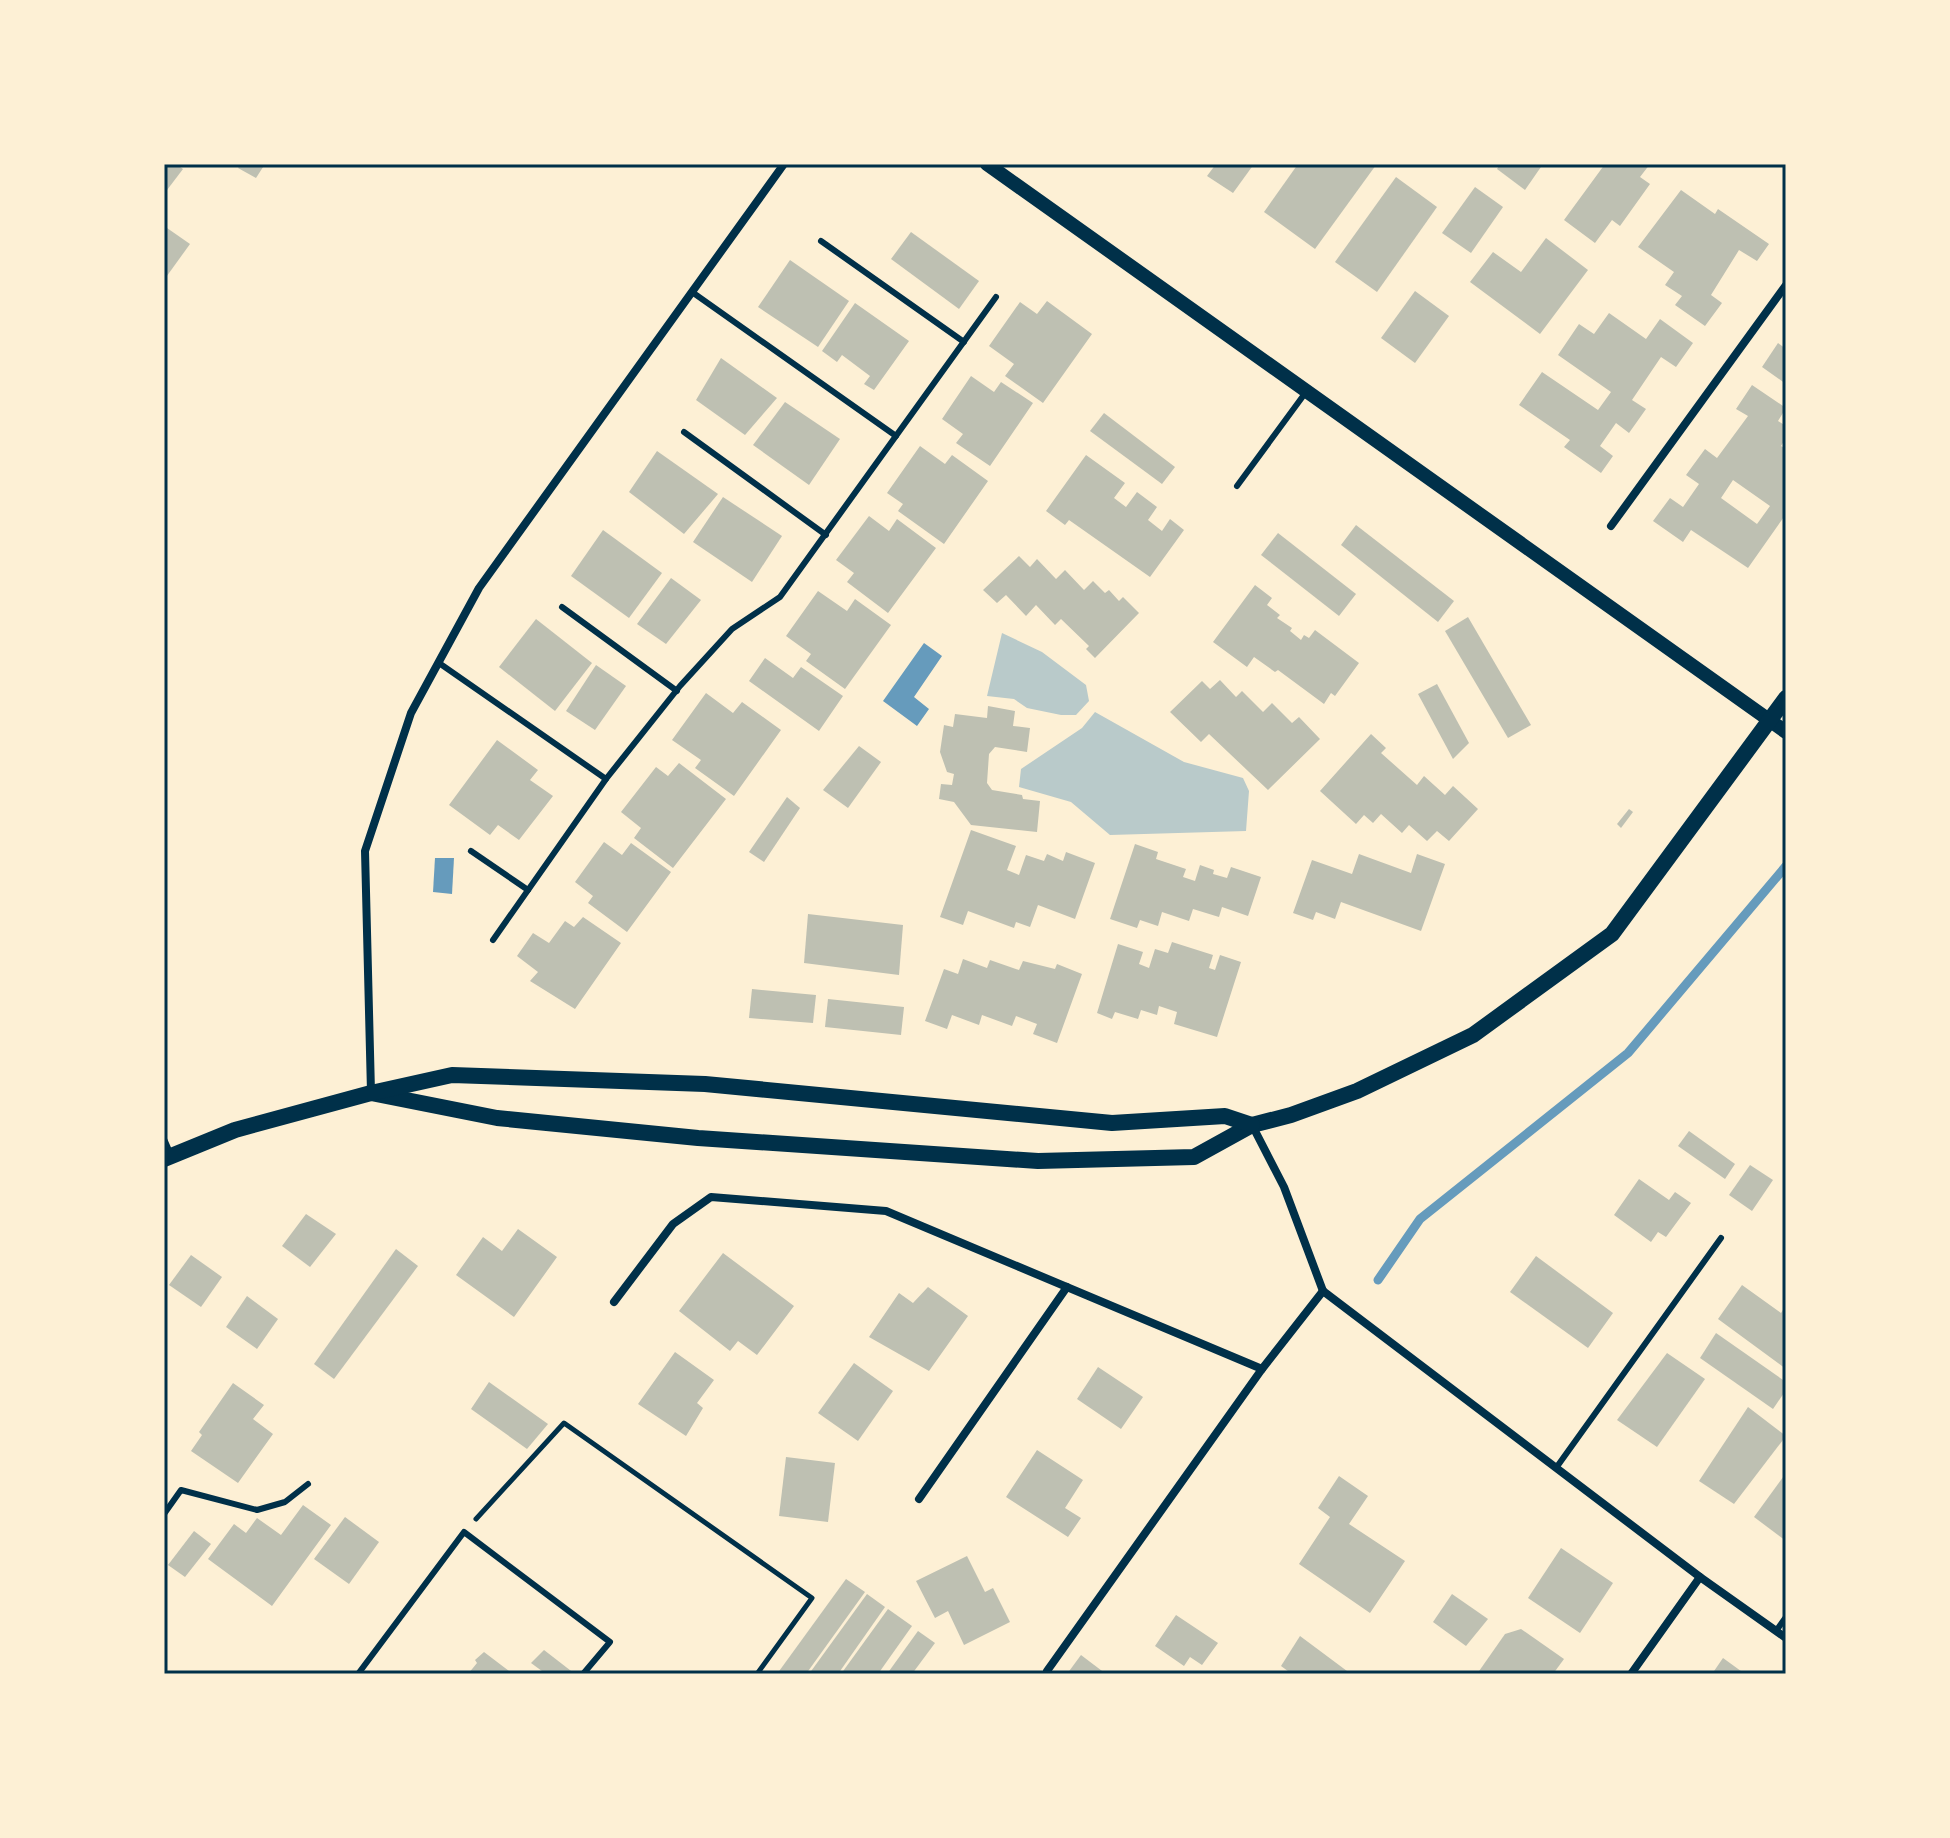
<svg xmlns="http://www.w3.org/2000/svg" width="1950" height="1838" font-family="'Work Sans',sans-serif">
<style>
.green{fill:#b9caca}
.water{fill:#669bbc}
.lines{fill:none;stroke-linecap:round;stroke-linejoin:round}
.stream{stroke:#669bbc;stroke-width:9}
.building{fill:#bec0b2;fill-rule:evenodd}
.path{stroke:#003049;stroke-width:5}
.service{stroke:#003049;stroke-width:6}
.minor{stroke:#003049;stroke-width:8}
.tertiary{stroke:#003049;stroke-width:14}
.secondary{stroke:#003049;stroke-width:16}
.neatline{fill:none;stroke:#003049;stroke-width:3}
</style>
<rect width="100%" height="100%" fill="#fdf0d5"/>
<!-- green -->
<g class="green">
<path d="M1002,633L1042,652L1086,685L1089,701L1076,715H1061L1027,708L1014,699L987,696Z"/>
<path d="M1095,712L1184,762L1243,778L1249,791L1246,831L1110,835L1071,802L1019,787L1021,769L1082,728Z"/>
</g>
<!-- water -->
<g class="water">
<path d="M924,643L942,656L914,697L929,709L917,726L883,701Z"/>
<path d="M435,858H454L452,894L433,892Z"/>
</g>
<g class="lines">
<!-- stream -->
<path class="stream" d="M1378,1280L1420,1219L1628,1053L1786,866"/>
</g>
<!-- building -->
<g class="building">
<path d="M164,164H176L183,169L164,194Z"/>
<path d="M241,164H265L256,178L238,168Z"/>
<path d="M1216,164H1254L1233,193L1207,176Z"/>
<path d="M1298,164L1376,165L1315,249L1264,212Z"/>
<path d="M1500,164H1543L1525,190L1497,169Z"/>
<path d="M1605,164H1650L1640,177L1650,184L1620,226L1612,220L1595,243L1564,220Z"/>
<path d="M1396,177L1437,207L1377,292L1335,262Z"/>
<path d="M1475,187L1503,207L1471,253L1442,233Z"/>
<path d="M1681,190L1715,214L1718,209L1769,244L1757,261L1739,250L1711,295L1722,303L1705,326L1675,305L1682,296L1665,285L1674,272L1638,247Z"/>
<path d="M167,228L190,244L164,280V231Z"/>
<path d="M911,232L979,281L959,309L891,259Z"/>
<path d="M1546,238L1588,270L1540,334L1470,282L1493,252L1521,272Z"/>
<path d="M790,260L849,301L818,347L758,307Z"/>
<path d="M1415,291L1449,316L1415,363L1381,338Z"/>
<path d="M1047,301L1092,334L1043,403L1005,376L1014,364L989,346L1020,302L1037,314Z"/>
<path d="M855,303L909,341L874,390L864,384L870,376L842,355L837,362L822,351Z"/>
<path d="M1609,313L1646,339L1660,319L1693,343L1676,367L1661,357L1632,400L1646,409L1629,433L1616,423L1600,446L1613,456L1601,473L1564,447L1570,440L1519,405L1542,372L1598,410L1611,392L1558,355L1579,324L1594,334Z"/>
<path d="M1778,343L1786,349V384L1762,367Z"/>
<path d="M721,358L777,398L745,435L696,400Z"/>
<path d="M971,376L994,392L1001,382L1033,403L990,466L956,443L963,434L942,419Z"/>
<path d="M1752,385L1786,408L1778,421L1786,426V438L1781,446L1786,449V514L1748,568L1691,530L1683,542L1653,521L1670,498L1683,507L1699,484L1686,475L1705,449L1717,458L1748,416L1736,409ZM1733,480L1770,506L1757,524L1721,498Z"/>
<path d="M785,402L840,439L809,485L753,445Z"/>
<path d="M1104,413L1175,467L1162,484L1090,431Z"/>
<path d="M920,446L945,464L952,455L988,481L944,544L898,511L903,504L887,493Z"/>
<path d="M657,451L718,494L684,534L629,492Z"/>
<path d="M1086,455L1125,483L1114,498L1126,507L1137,492L1157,507L1148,520L1162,531L1170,519L1184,530L1150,577L1069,520L1065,525L1046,511Z"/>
<path d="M723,497L782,536L752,582L693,542Z"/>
<path d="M869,516L889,531L897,519L936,548L888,613L847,582L854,573L836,560Z"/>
<path d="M1356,525L1454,601L1438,622L1341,545Z"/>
<path d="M603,530L662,573L629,618L571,576Z"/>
<path d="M1278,533L1356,594L1339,616L1261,555Z"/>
<path d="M1019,556L1030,567L1037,559L1056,579L1065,570L1084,590L1093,581L1105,593L1109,590L1119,601L1123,597L1139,613L1095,658L1086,649L1089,646L1061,619L1055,625L1036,605L1026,616L1006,595L997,603L983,590Z"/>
<path d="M671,578L701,600L666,644L637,624Z"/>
<path d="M1255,585L1272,598L1267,605L1280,615L1277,618L1292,628L1290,631L1301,640L1304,635L1309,638L1315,630L1359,663L1335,696L1331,693L1324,704L1278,670L1275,672L1254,657L1247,667L1213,642Z"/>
<path d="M818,591L847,611L855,599L891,625L845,689L806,661L811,654L786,636Z"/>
<path d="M1468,617L1531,725L1508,738L1445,631Z"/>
<path d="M536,619L592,663L555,711L499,667Z"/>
<path d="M765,658L793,678L801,667L843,696L819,731L749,681Z"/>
<path d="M596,665L626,686L595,730L566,711Z"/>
<path d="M1220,680L1236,697L1242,691L1263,712L1272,703L1292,723L1299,717L1320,739L1268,790L1209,734L1201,742L1170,712L1202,681L1210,689Z"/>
<path d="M1437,684L1469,743L1453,759L1418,694Z"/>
<path d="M706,693L733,713L742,702L781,730L734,796L695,768L701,760L672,740Z"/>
<path d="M988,706L1015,711L1013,726L1030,728L1027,752L995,747L989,754L987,783L992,790L1022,795L1023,799L1040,801L1037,832L971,825L954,802L939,799L941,784L952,785L954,774L947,772L940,752L944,725L953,727L955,714L987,718Z"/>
<path d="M1371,734L1386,748L1381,753L1417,785L1424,776L1445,795L1453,786L1478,809L1449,841L1437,831L1427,841L1409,825L1402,833L1381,814L1373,823L1364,815L1356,824L1320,791Z"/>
<path d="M497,740L538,770L530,780L553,796L519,840L498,825L490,835L449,805Z"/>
<path d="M859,746L881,762L848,808L823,790Z"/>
<path d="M679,763L726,799L673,868L634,838L641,828L621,812L656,767L668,776Z"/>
<path d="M787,797L800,808L764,862L749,852Z"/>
<path d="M1629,809L1633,812L1621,828L1617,824Z"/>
<path d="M971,830L1016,846L1007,870L1019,875L1026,855L1044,861L1047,854L1063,861L1066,852L1095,863L1075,919L1038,905L1030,927L1016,922L1014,928L968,911L963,925L940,917Z"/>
<path d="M604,842L622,855L631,843L671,872L627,932L588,903L593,896L575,882Z"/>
<path d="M1135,844L1158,852L1156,859L1186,869L1183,877L1195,881L1200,865L1214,870L1213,874L1227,878L1231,867L1261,877L1248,916L1222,907L1219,917L1193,909L1189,921L1162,912L1158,926L1140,920L1137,928L1110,919Z"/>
<path d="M1359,854L1411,873L1417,854L1445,864L1421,931L1341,902L1335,919L1316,912L1313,920L1293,913L1312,860L1352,874Z"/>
<path d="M808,914L903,925L899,975L804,963Z"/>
<path d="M583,917L621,943L575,1009L530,981L538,972L517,956L533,933L549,943L565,921L574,927Z"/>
<path d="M1172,942L1213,955L1209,968L1215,970L1220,955L1241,962L1217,1037L1174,1024L1177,1012L1159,1006L1157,1015L1141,1010L1138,1019L1115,1012L1112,1019L1097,1013L1118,944L1143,952L1139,964L1149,968L1155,949L1168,953Z"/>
<path d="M963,959L987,968L990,960L1019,970L1023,961L1055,969L1057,964L1082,974L1057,1043L1033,1034L1037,1024L1016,1016L1012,1026L982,1015L979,1025L952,1015L947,1029L925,1021L944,969L958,974Z"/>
<path d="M752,989L816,995L813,1023L749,1018Z"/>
<path d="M828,999L904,1007L901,1035L825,1027Z"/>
<path d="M1689,1131L1735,1164L1725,1179L1678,1146Z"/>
<path d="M1750,1165L1773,1180L1752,1211L1729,1195Z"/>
<path d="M1639,1179L1669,1200L1675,1192L1691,1203L1666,1237L1658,1232L1651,1242L1614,1215Z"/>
<path d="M306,1214L336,1234L310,1267L282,1246Z"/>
<path d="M518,1229L557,1257L514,1317L456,1275L483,1237L502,1251Z"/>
<path d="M396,1249L418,1266L334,1379L314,1364Z"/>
<path d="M723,1253L794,1306L757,1355L738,1341L730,1351L679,1311Z"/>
<path d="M191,1255L222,1277L201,1307L169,1285Z"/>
<path d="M1536,1256L1613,1313L1588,1348L1510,1292Z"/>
<path d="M1742,1285L1781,1313L1786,1305V1369L1718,1319Z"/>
<path d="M928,1287L968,1316L929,1371L869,1337L899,1293L913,1303Z"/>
<path d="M247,1296L278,1319L257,1349L226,1327Z"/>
<path d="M1716,1333L1786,1382V1390L1773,1409L1700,1358Z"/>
<path d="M675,1352L714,1380L697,1403L703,1408L686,1436L638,1404Z"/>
<path d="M1667,1353L1705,1379L1657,1447L1617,1420Z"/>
<path d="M854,1363L893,1391L858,1441L818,1413Z"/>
<path d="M1098,1367L1143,1397L1121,1429L1077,1399Z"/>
<path d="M489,1382L548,1424L527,1449L471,1409Z"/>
<path d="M233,1383L264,1405L253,1419L273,1434L238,1483L191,1451L202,1435L199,1432Z"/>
<path d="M1748,1407L1786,1436L1734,1504L1699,1481Z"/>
<path d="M1037,1450L1083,1480L1065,1508L1081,1518L1068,1537L1006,1497Z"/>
<path d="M786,1457L835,1463L828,1522L779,1516Z"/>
<path d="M1786,1473V1541L1754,1517Z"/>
<path d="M1339,1476L1368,1496L1349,1524L1405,1561L1370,1613L1299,1564L1330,1517L1318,1508Z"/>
<path d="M303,1505L331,1525L272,1606L208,1559L234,1524L246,1533L257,1518L281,1535Z"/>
<path d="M345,1517L379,1542L349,1584L314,1559Z"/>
<path d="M194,1531L211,1544L185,1577L168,1565Z"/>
<path d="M1561,1548L1613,1583L1580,1633L1528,1598Z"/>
<path d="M967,1556L985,1592L993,1588L1010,1622L964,1645L948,1611L935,1618L916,1581Z"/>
<path d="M846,1579L865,1592L806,1674H777Z"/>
<path d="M867,1594L885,1607L838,1674H809Z"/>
<path d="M1452,1594L1488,1619L1466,1646L1433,1622Z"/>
<path d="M888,1609L912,1626L878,1674H841Z"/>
<path d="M1176,1615L1218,1643L1202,1665L1190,1657L1184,1666L1155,1646Z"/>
<path d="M1521,1629L1564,1659L1553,1674H1477L1505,1634Z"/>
<path d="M918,1631L935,1643L912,1674H887Z"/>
<path d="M1300,1636L1351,1674H1292L1281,1666Z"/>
<path d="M544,1650L575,1674H546L531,1663Z"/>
<path d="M484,1652L513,1674H468L477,1663L475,1660Z"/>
<path d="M1081,1655L1106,1674H1067Z"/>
<path d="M1723,1658L1745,1674H1712Z"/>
</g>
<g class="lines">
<!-- path -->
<path class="path" d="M476,1519L564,1423L812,1598L757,1674"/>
<!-- service -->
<g class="service">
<path d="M821,241L964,342"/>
<path d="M692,292L896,436"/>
<path d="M684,432L826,535"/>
<path d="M1237,486L1306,392"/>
<path d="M562,607L677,691"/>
<path d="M439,663L606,779L680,686L732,629L780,597L996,297"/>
<path d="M471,851L528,890"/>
<path d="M493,940L606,779"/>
<path d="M164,1139L171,1155"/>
<path d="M1556,1468L1721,1238"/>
<path d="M164,1514L181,1490L257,1510L285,1502L308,1484"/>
<path d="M1776,1631L1786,1617"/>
<path d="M358,1674L464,1532L610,1642L583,1674"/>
</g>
<!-- minor -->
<g class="minor">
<path d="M1611,526L1786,285"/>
<path d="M371,1092L365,851L411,713L479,588L784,164"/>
<path d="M1252,1125L1284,1187L1323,1291"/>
<path d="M1323,1291L1700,1577L1786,1638"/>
<path d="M614,1302L673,1224L711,1197L886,1211L1262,1369"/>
<path d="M919,1499L1067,1287"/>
<path d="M1047,1671L1262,1369L1323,1291"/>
<path d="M1631,1674L1700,1577"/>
</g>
<!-- tertiary -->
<path class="tertiary" d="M987,164L1786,732"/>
<!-- secondary -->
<g class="secondary">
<path d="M371,1093L497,1118L698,1138L1038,1161L1194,1157L1252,1125L1291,1115L1357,1091L1473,1035L1612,934L1786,698"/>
<path d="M164,1159L235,1130L371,1093L452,1075L705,1084L1112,1123L1225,1116L1252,1125"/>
</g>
</g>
<!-- border -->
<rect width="1950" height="1838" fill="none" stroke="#fdf0d5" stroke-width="332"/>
<rect x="166" y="166" width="1618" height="1506" class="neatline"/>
</svg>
